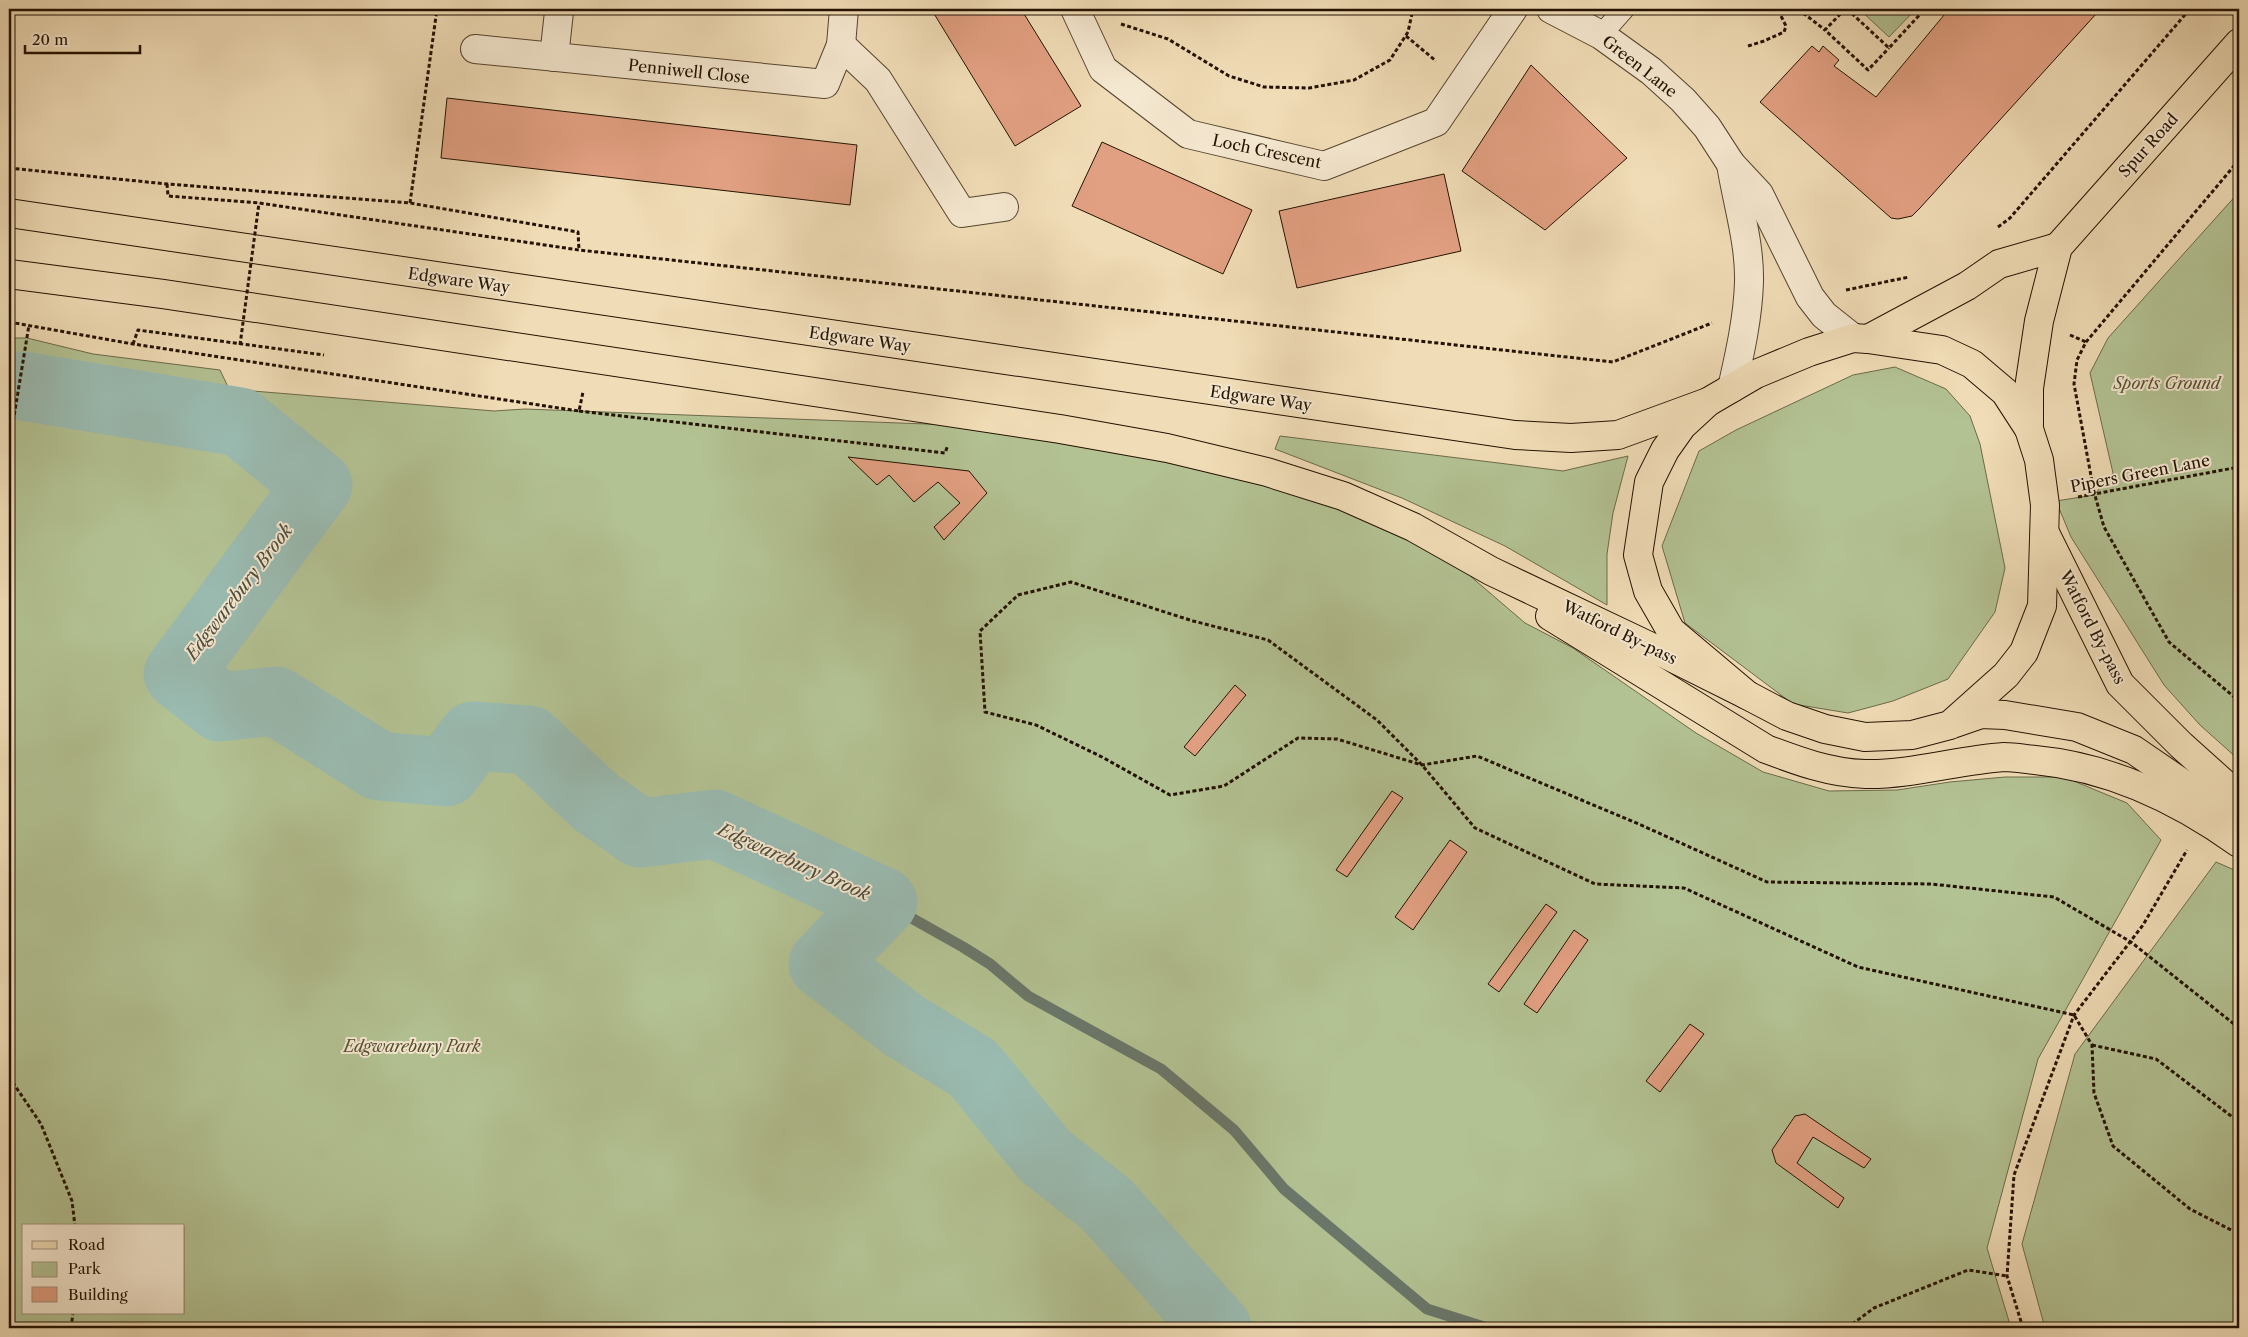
<svg xmlns="http://www.w3.org/2000/svg" width="2248" height="1337" font-family="'Libre Caslon Text',serif">
<style>
.green{fill:#b3c293;stroke:#6b6a4a;fill-rule:evenodd}
.lines{fill:none;stroke-linecap:round;stroke-linejoin:round}
.stream{stroke:#6a776a;stroke-width:11}
.river{stroke:#9abbb1;stroke-width:69}
.building{fill:#e2a082;stroke:#231200}
.service-casing{stroke:#56442e;stroke-width:22}
.minor-casing{stroke:#56442e;stroke-width:30}
.primary-casing{stroke:#231200;stroke-width:30}
.trunk-casing{stroke:#231200;stroke-width:30}
.path{stroke:#231200;stroke-width:3;stroke-dasharray:4 2.5;stroke-linecap:butt}
.service{stroke:#f5e8d0;stroke-width:20}
.minor{stroke:#f5e8d0;stroke-width:28}
.primary{stroke:#f0dcb6;stroke-width:28}
.trunk{stroke:#f0dcb6;stroke-width:28}
.path-bridge{stroke:#231200;stroke-width:3;stroke-dasharray:4 2.5;stroke-linecap:butt}
.labels{text-anchor:middle;dominant-baseline:central;stroke-width:4;stroke-linejoin:round;paint-order:stroke}
.street-label{font-size:16px;fill:#231200;stroke:#f5e8d0}
.park-label{font-size:16px;font-style:italic;fill:#555033;stroke:#f5e8d0}
.water-label{font-size:18px;font-style:italic;fill:#4d4d3e;stroke:#f5e8d0}
</style>
<rect width="100%" height="100%" fill="#f0dcb6"/>
<filter id="stains"><feTurbulence type="fractalNoise" baseFrequency=".004" numOctaves="4"/><feColorMatrix values="0 0 0 0 .2 0 0 0 0 .09 0 0 0 0 .02 0 0 0 .5 -.17"/></filter>
<radialGradient id="worn" r=".72"><stop offset=".6" stop-color="#630" stop-opacity="0"/><stop offset="1" stop-color="#630" stop-opacity=".3"/></radialGradient>
<!-- green -->
<g class="green">
<path d="M1859,9H1916L1889,37Z"/>
<path d="M2239,192V760L2200,725L2164,685L2071,537L2056,501L2094,495L2113,473L2090,373L2108,338Z"/>
<path d="M9,338H27L93,354L220,370L229,389L494,411L525,409L1060,429L1167,448L1413,527L1525,623L1573,648L1696,733L1763,772L1829,791L1897,790L1950,782L2005,777H2064L2127,803L2161,840L2038,1059L1987,1248L2011,1328H9ZM24,1226H184V1313H24Z"/>
<path d="M1895,367L1946,389L1970,416L1980,444L2005,568L1995,612L1948,679L1893,701L1848,713L1793,704L1685,623L1662,546L1699,451L1736,430L1853,375Z"/>
<path d="M1280,436L1563,471L1628,456L1613,513L1607,554V605L1505,546L1402,498L1275,449Z"/>
<path d="M2216,862L2239,872V1328H2045L2022,1244L2075,1054Z"/>
</g>
<g class="lines">
<!-- stream -->
<path class="stream" d="M883,902L963,947L990,964L1028,996L1161,1069L1234,1130L1284,1189L1427,1309L1487,1328"/>
<!-- river -->
<path class="river" d="M23,386L240,422L318,485L178,674L220,707L276,701L379,766L446,772L473,736L529,740L597,803L640,833L715,824L883,902L823,964L906,1027L973,1068L1045,1156L1106,1204L1217,1328"/>
</g>
<!-- building -->
<g class="building">
<path d="M938,9H1021L1081,106L1015,146L933,12Z"/>
<path d="M1949,9H2091L2096,14L1920,208L1912,216L1898,219L1891,218L1760,102L1812,46L1819,52L1823,46L1839,60L1834,66L1876,97Z"/>
<path d="M1531,65L1627,158L1545,230L1462,171Z"/>
<path d="M447,98L857,145L850,205L441,158Z"/>
<path d="M1102,142L1252,210L1223,274L1072,206Z"/>
<path d="M1444,174L1461,251L1297,288L1279,211Z"/>
<path d="M848,457L969,471L987,493L944,540L934,527L960,503L938,482L914,502L889,475L877,485Z"/>
<path d="M1235,685L1246,695L1195,756L1184,747Z"/>
<path d="M1392,791L1403,798L1347,877L1336,870Z"/>
<path d="M1450,840L1467,852L1413,930L1395,917Z"/>
<path d="M1546,904L1557,912L1499,992L1488,984Z"/>
<path d="M1574,930L1588,940L1537,1013L1524,1004Z"/>
<path d="M1690,1024L1704,1034L1660,1092L1646,1081Z"/>
<path d="M1805,1114L1871,1159L1864,1168L1813,1137L1797,1163L1844,1198L1838,1208L1776,1163L1772,1150L1795,1116Z"/>
</g>
<g class="lines">
<!-- service casing -->
<g class="service-casing">
<path id="service" d="M1601,35L1624,9"/>
</g>
<!-- minor casing -->
<g class="minor-casing">
<g id="minor">
<path d="M1075,9L1103,69L1188,134L1324,166L1436,122L1513,9"/>
<path d="M1551,9L1601,35L1651,71L1683,100L1707,127L1731,164L1759,194L1810,297L1824,315L1853,338"/>
<path d="M841,45L878,80L962,213L1004,207"/>
<path d="M475,49L825,84L841,45L844,9"/>
<path d="M554,57L559,12"/>
<path d="M1731,164C1737,202 1750,243 1749,282C1748,317 1740,353 1732,388"/>
</g>
</g>
<!-- primary casing -->
<g class="primary-casing">
<g id="primary">
<path d="M1868,339L1967,286L1999,264L2058,247"/>
<path d="M2029,429V388L2039,321L2058,247L2239,43"/>
</g>
</g>
<!-- trunk casing -->
<g class="trunk-casing">
<g id="trunk">
<path d="M9,213L1515,435L1571,438L1618,435L1708,402"/>
<path d="M9,274L163,294L1060,429L1167,448L1267,472L1343,496L1413,527L1491,571L1651,647L1747,695"/>
<path d="M1853,338L1868,339L1942,350L1972,364L2005,392L2029,429L2039,460L2045,505L2042,606L2024,652L2006,675L1950,725L1912,735L1865,737L1825,729L1787,716L1747,695L1671,631L1648,591L1638,555L1649,482L1665,450L1682,426L1708,402L1756,374L1809,352Z"/>
<path d="M2045,533L2120,684L2181,745L2239,797"/>
<path d="M1550,616L1766,749C1798,761 1830,773 1865,774C1911,775 1958,760 2004,757C2014,757 2025,759 2035,760C2109,767 2179,800 2239,843"/>
<path d="M1955,723L1981,714L2005,715L2077,727L2134,750L2230,816"/>
</g>
</g>
<!-- path -->
<g class="path">
<path d="M1798,9L1825,30"/>
<path d="M1845,9L1825,30L1868,70L1889,48"/>
<path d="M1847,9L1889,48L1925,9"/>
<path d="M1121,24L1168,39L1229,76L1264,87L1309,88L1354,80L1390,60L1408,32L1413,9"/>
<path d="M1406,36L1436,61"/>
<path d="M1748,46L1764,41L1784,32L1786,26L1780,14L1782,9"/>
<path d="M2239,160L2086,342L2077,360L2074,384L2094,492L2104,527L2169,642L2239,701"/>
<path d="M9,168L167,184L410,203L578,232L579,250"/>
<path d="M167,184L168,196L259,203L579,250L1613,362L1712,323"/>
<path d="M410,203L437,9"/>
<path d="M1998,227L2010,218L2190,9"/>
<path d="M1846,290L1909,277"/>
<path d="M9,322L133,344L579,411L583,392"/>
<path d="M2070,335L2086,342"/>
<path d="M133,344L138,330L324,355"/>
<path d="M579,411L945,453L948,445"/>
<path d="M9,447L29,325"/>
<path d="M2078,497L2239,467"/>
<path d="M2239,1028L2131,942L2054,897L1931,884L1767,882L1641,825L1477,756L1422,765L1337,739L1298,738L1224,786L1170,795L1102,757L1036,725L985,712L980,631L1018,595L1071,582L1193,621L1268,640L1377,720L1422,765L1475,828L1595,884L1684,888L1858,967L2074,1015L2092,1045L2094,1093L2113,1146L2190,1209L2239,1234"/>
<path d="M2092,1045L2156,1059L2239,1122"/>
<path d="M9,1077L41,1124L72,1201L75,1226"/>
<path d="M71,1328L73,1313"/>
<path d="M1847,1328L1874,1308L1968,1270L2007,1276"/>
<path d="M2023,1328L2007,1276L2014,1175L2074,1015L2143,925L2187,850"/>
</g>
<!-- service -->
<use href="#service" class="service"/>
<!-- minor -->
<use href="#minor" class="minor"/>
<!-- primary -->
<use href="#primary" class="primary"/>
<!-- trunk -->
<use href="#trunk" class="trunk"/>
<!-- path-bridge -->
<path class="path-bridge" d="M240,345L259,203"/>
</g>
<g class="labels">
<!-- street labels -->
<g class="street-label">
<text transform="translate(1640 66) rotate(38)">Green Lane</text>
<text transform="translate(689 71) rotate(6)">Penniwell Close</text>
<text transform="translate(2148 145) rotate(-48)">Spur Road</text>
<text transform="translate(1267 151) rotate(12)">Loch Crescent</text>
<text transform="translate(459 280) rotate(8)">Edgware Way</text>
<text transform="translate(860 339) rotate(8)">Edgware Way</text>
<text transform="translate(1261 398) rotate(8)">Edgware Way</text>
<text transform="translate(2140 473) rotate(-11)">Pipers Green Lane</text>
<text transform="translate(2093 627) rotate(63)">Watford By-pass</text>
<text transform="translate(1620 632) rotate(26)">Watford By-pass</text>
</g>
<!-- park labels -->
<g class="park-label">
<text x="2167" y="383">Sports Ground</text>
<text x="412" y="1046">Edgwarebury Park</text>
</g>
<!-- water labels -->
<g class="water-label">
<text transform="translate(239 592) rotate(-53)">Edgwarebury Brook</text>
<text transform="translate(794 862) rotate(24)">Edgwarebury Brook</text>
</g>
</g>
<!-- margin -->
<rect width="2248" height="1337" fill="none" stroke="#f0dcb6" stroke-width="30"/>
<rect x="10" y="10" width="2228" height="1317" fill="none" stroke="#231200" stroke-width="2.5"/>
<rect x="15" y="15" width="2218" height="1307" fill="none" stroke="#231200"/>
<!-- legend -->
<rect x="22" y="1224" width="162" height="90" fill="#f5e8d0" stroke="#a1927d"/>
<rect x="32" y="1241" width="25" height="8" fill="#f0dcb6" stroke="#a1927d"/>
<text x="68" y="1250" font-size="15" fill="#231200">Road</text>
<rect x="32" y="1262" width="25" height="15" fill="#b3c293" stroke="#a1927d"/>
<text x="68" y="1274" font-size="15" fill="#231200">Park</text>
<rect x="32" y="1287" width="25" height="15" fill="#e2a082" stroke="#a1927d"/>
<text x="68" y="1300" font-size="15" fill="#231200">Building</text>
<!-- scale -->
<path d="M25 45v8h115v-8" fill="none" stroke="#231200" stroke-width="2.5"/>
<text x="32" y="45" font-size="15" fill="#231200" stroke="#f5e8d0" stroke-width="4" paint-order="stroke">20 m</text>
<rect width="100%" height="100%" filter="url(#stains)"/>
<rect width="100%" height="100%" fill="url(#worn)"/>
</svg>
